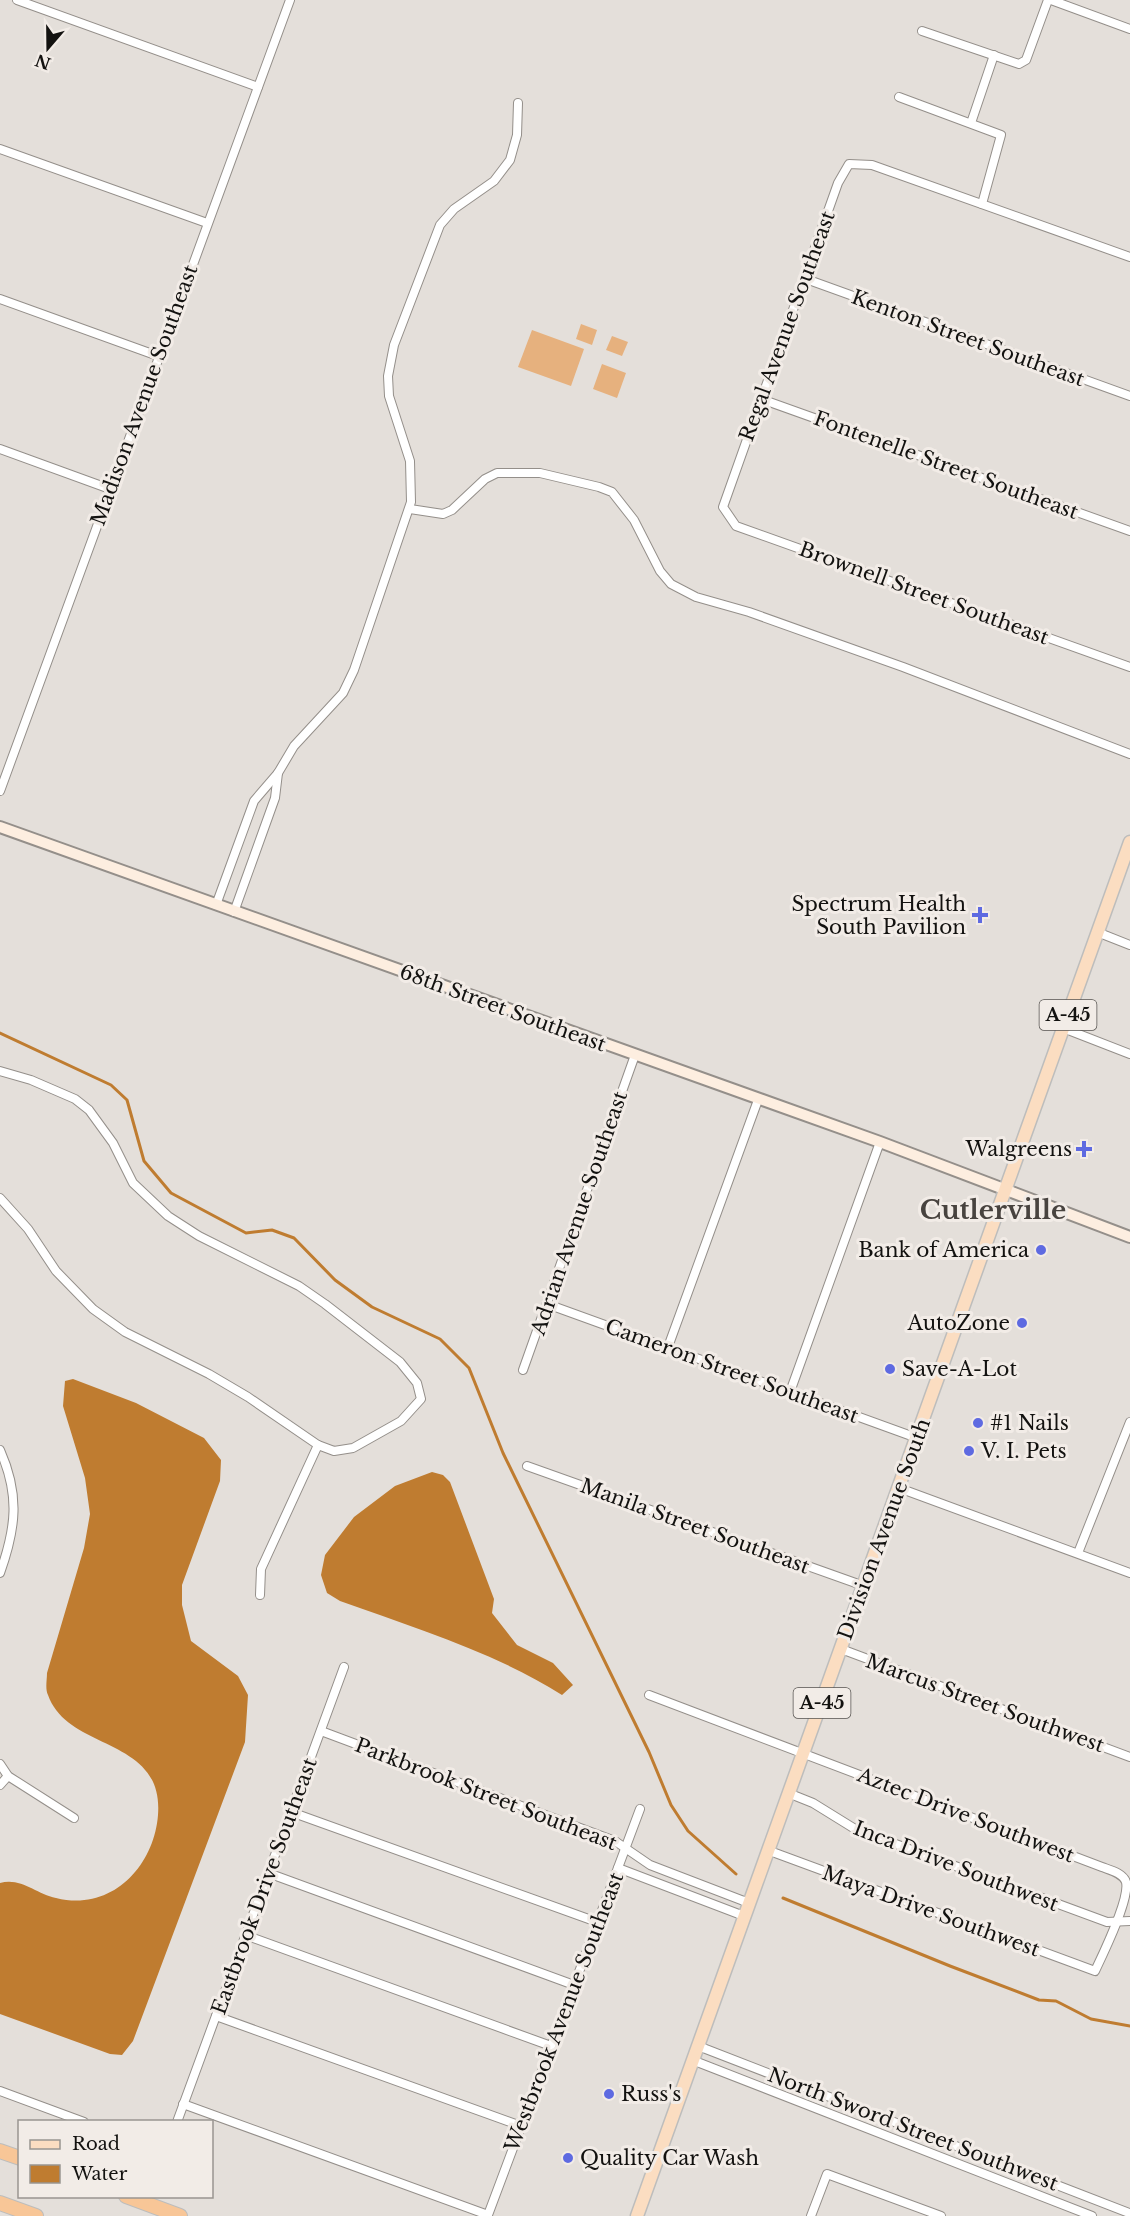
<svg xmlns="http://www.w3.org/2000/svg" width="1130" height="2216" font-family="'Libre Baskerville',serif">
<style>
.green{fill:#e6b17e}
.water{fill:#bf7c30}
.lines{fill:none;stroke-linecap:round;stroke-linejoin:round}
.stream{stroke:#bf7c30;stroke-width:3}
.minor-casing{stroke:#948f8a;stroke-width:10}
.secondary-casing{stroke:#948f8a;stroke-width:14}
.primary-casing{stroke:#bdbdbc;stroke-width:15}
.motorway-casing{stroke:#bdbdbc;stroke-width:16}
.minor{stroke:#fff;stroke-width:8}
.secondary{stroke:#fdeee0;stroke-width:10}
.primary{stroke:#fbddc1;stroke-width:12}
.motorway{stroke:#f8c697;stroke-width:14}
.poi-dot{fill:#5e6ae1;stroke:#f2ece7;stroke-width:2}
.labels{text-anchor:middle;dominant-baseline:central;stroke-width:6;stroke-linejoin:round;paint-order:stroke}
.shield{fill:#f2ece7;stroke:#565350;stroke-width:1.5}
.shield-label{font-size:18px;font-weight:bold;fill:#131210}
.street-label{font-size:20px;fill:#131210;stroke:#f2ece7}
.poi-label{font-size:20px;fill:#131210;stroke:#f2ece7;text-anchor:start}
.district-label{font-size:26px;font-weight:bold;fill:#48433f;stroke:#f2ece7}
</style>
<rect width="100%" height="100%" fill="#e4dfda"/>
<!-- green -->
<g class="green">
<path d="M581,324L597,330L592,345L576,339Z"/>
<path d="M532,330L584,349L571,386L518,367Z"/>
<path d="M612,336L628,342L622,356L606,350Z"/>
<path d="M602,364L626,373L617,398L593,389Z"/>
</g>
<!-- water -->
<g class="water">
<path d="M73,1379L136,1403L204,1438L221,1460L220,1481L182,1585V1605L191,1641L238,1676L248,1695L245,1742L133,2041L122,2055L110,2054L0,2014V1883C21,1877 36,1894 56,1898C111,1912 154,1867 158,1815C164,1736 68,1752 48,1695C45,1689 47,1680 47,1673L84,1548L90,1514L85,1478L63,1406L65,1381Z"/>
<path d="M432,1472L443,1475L450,1482L494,1599L492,1613L517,1645L553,1663L573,1685L562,1695C494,1652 415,1628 340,1601L327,1593L321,1575L325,1555L354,1517L395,1486Z"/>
</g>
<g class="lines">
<!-- stream -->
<g class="stream">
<path d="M0,1033L111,1085L127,1100L144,1161L171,1193L246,1233L272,1230L294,1238L335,1280L372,1307L440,1339L469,1368L503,1453L649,1752L671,1805L688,1831L736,1874"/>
<path d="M783,1898L950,1966L1039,2000L1056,2001L1091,2019L1130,2026"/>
</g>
<!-- minor casing -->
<g class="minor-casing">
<g id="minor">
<path d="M17,0L258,87"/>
<path d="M1051,0L1130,29"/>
<path d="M922,31L1019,64L1026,60L1048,0"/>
<path d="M899,97L1001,135L982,204"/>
<path d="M971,123L994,55"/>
<path d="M0,149L207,223"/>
<path d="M1130,257L872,165L849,164L838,183L723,507L736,526L1130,667"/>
<path d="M806,279L1130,396"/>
<path d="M0,299L158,356"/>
<path d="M761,399L1130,531"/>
<path d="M0,449L110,489"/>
<path d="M410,509L443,514L452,510L485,479L497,473H540L599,487L612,492L634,520L660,571L671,584L696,597L749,612L903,667L1130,754"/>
<path d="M0,791L290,0"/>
<path d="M216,905L254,801L278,773L294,746L343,693L354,670L411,502L410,461L389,396L388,376L394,345L440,225L454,209L494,181L510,160L517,135L518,103"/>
<path d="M234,912L275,798L278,773"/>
<path d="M1097,932L1130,945"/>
<path d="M1063,1028L1130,1054"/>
<path d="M0,1071L31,1080L75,1099L89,1110L113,1143L133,1183L168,1216L199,1236L299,1286L325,1304L400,1362L417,1383L421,1399L401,1421L353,1448L334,1451L318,1445L248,1397L209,1374L125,1332L93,1309L56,1271L28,1229L0,1198"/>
<path d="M547,1304L917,1438"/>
<path d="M668,1347L758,1100"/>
<path d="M523,1370L635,1055"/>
<path d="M790,1392L880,1142"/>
<path d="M0,1450C20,1495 16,1528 0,1573"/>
<path d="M527,1466L864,1586"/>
<path d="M899,1488L1130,1573"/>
<path d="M1078,1553L1130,1422"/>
<path d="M260,1595L261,1569L318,1445"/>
<path d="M841,1649L1130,1757"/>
<path d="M649,1695L1102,1867C1110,1870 1123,1873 1126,1882C1130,1899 1103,1954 1095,1971L767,1850"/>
<path d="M321,1731L615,1841L650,1865L749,1903"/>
<path d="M0,1764L8,1776L74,1818"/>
<path d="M0,1785L8,1776"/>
<path d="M788,1793L813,1803L855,1829L1107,1922L1130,1921"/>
<path d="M291,1812L597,1922"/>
<path d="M618,1868L744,1916"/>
<path d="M268,1873L574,1985"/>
<path d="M245,1935L551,2046"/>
<path d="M216,2016L521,2126"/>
<path d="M698,2046L1129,2213"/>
<path d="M692,2060L1092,2216"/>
<path d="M0,2091L84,2122"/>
<path d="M183,2104L488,2215L640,1809"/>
<path d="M177,2122L344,1667"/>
<path d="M811,2216L827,2174L941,2216"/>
</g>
</g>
<!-- secondary casing -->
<g class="secondary-casing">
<path id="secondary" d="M0,827L880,1142L1130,1237"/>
</g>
<!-- primary casing -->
<g class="primary-casing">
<path id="primary" d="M637,2216L1130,842"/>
</g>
<!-- motorway casing -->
<g class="motorway-casing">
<g id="motorway">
<path d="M0,2151L20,2158"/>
<path d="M126,2196L180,2216"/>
<path d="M0,2203L36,2216"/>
</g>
</g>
<!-- minor -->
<use href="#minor" class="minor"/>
<!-- secondary -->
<use href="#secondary" class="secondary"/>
<!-- primary -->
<use href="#primary" class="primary"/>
<!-- motorway -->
<use href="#motorway" class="motorway"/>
</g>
<!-- markers -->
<g class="poi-dot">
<path d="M977 906h6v6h6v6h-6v6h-6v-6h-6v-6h6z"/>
<path d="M1081 1140h6v6h6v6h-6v6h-6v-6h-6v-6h6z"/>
<circle cx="1041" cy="1250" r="6"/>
<circle cx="1022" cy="1323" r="6"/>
<circle cx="890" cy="1369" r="6"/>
<circle cx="978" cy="1423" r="6"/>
<circle cx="969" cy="1451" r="6"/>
<circle cx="609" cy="2094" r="6"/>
<circle cx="568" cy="2158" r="6"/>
</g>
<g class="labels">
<!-- shield labels -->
<g class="shield">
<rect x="1039.5" y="1000" width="57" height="30" rx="4.5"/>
<rect x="793.5" y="1688" width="57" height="30" rx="4.5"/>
</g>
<g class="shield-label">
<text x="1068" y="1015">A-45</text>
<text x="822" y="1703">A-45</text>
</g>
<!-- street labels -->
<g class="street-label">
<text transform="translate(787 326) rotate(-70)">Regal Avenue Southeast</text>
<text transform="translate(968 338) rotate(20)">Kenton Street Southeast</text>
<text transform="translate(144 395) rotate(-70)">Madison Avenue Southeast</text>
<text transform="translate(946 465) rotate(20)">Fontenelle Street Southeast</text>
<text transform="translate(924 593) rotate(20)">Brownell Street Southeast</text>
<text transform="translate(503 1008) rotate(20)">68th Street Southeast</text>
<text transform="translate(579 1213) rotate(-71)">Adrian Avenue Southeast</text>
<text transform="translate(732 1371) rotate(20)">Cameron Street Southeast</text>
<text transform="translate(695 1526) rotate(20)">Manila Street Southeast</text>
<text transform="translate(884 1529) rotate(-70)">Division Avenue South</text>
<text transform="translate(985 1703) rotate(20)">Marcus Street Southwest</text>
<text transform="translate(486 1794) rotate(21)">Parkbrook Street Southeast</text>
<text transform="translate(966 1815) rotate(21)">Aztec Drive Southwest</text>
<text transform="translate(956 1866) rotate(21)">Inca Drive Southwest</text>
<text transform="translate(264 1886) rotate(-70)">Eastbrook Drive Southeast</text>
<text transform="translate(931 1911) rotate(20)">Maya Drive Southwest</text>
<text transform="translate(564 2012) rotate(-69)">Westbrook Avenue Southeast</text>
<text transform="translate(913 2129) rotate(21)">North Sword Street Southwest</text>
</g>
<!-- poi labels -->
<g class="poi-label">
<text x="966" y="904" text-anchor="end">Spectrum Health<tspan x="966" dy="23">South Pavilion</tspan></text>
<text x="1072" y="1149" text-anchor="end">Walgreens</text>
<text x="1029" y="1250" text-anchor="end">Bank of America</text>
<text x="1010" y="1323" text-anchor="end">AutoZone</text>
<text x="902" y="1369">Save-A-Lot</text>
<text x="990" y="1423">#1 Nails</text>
<text x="981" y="1451">V. I. Pets</text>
<text x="621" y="2094">Russ's</text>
<text x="580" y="2158">Quality Car Wash</text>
</g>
<!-- district labels -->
<g class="district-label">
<text x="993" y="1210">Cutlerville</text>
</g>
</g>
<!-- legend -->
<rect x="18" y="2120" width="195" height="78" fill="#f2ece7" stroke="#999591" stroke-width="1.5"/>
<rect x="30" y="2140" width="30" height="9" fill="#fbddc1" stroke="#999591" stroke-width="1.5"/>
<text x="72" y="2150" font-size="18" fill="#131210">Road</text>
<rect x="30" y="2165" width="30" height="18" fill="#bf7c30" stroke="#999591" stroke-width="1.5"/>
<text x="72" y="2180" font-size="18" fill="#131210">Water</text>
<!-- north arrow -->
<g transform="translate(48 48) rotate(200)" stroke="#f2ece7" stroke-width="4.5" paint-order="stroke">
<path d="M0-4.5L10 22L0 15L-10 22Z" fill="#131210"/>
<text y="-9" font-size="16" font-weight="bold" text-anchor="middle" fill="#131210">N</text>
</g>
</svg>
